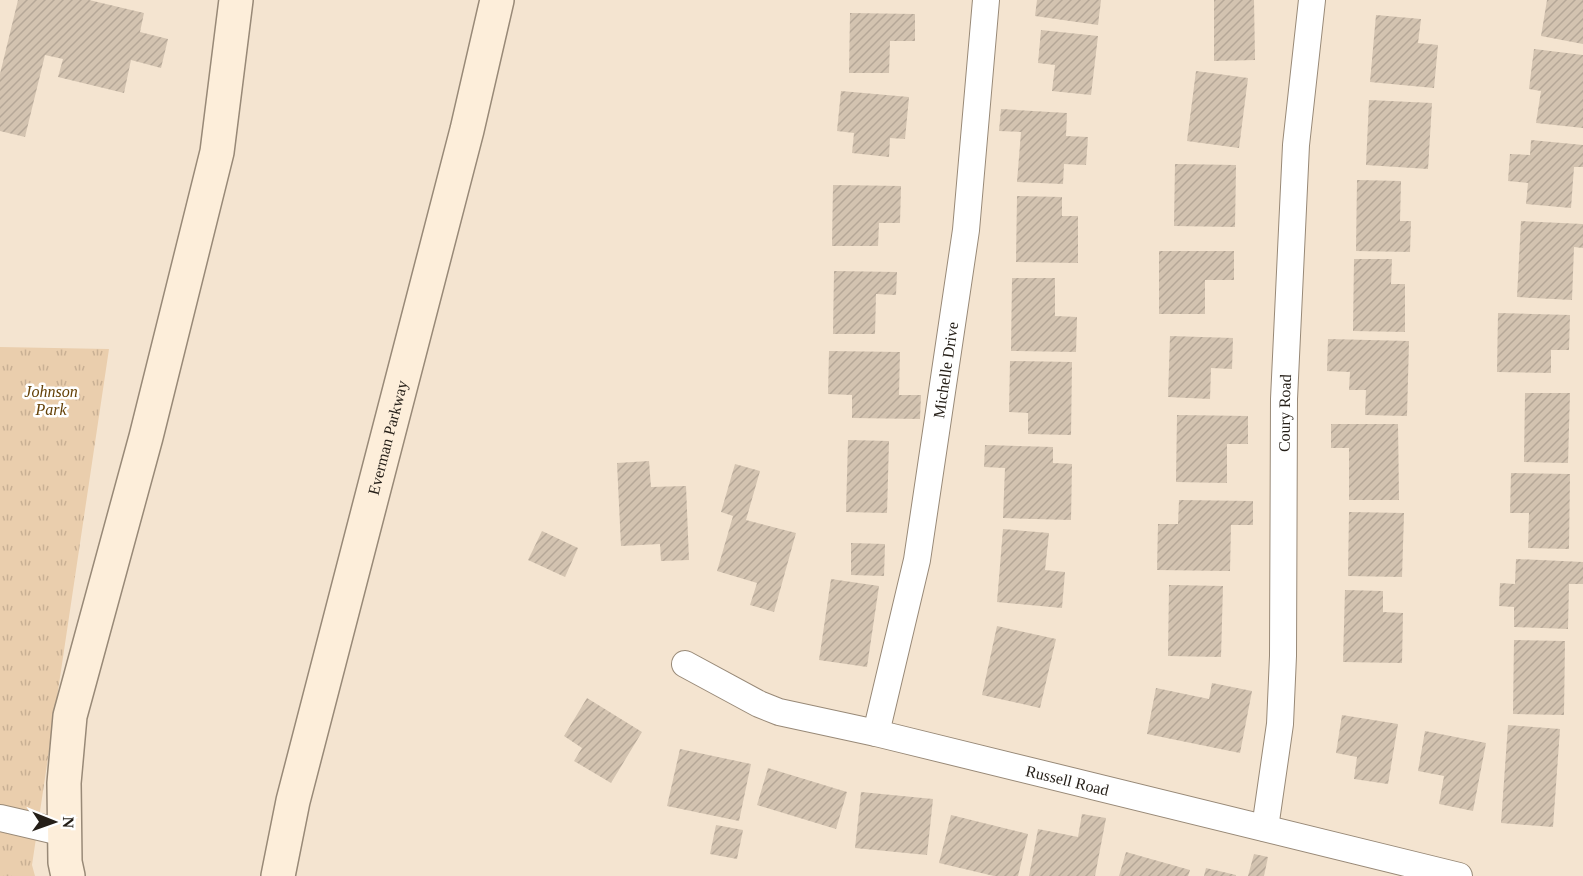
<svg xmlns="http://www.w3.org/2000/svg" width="1583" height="876" font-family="'Times New Roman',serif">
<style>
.grass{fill:url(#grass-tufts)}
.building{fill:url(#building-hatch)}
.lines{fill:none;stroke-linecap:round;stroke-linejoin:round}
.street-casing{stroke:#988977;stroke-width:28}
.secondary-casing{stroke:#988977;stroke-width:36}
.street{stroke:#fff;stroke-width:26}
.secondary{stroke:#fdeeda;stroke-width:33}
.labels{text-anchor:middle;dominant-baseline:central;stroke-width:5;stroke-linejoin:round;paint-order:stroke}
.street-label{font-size:16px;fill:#241e17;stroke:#fff}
.park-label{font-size:16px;font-style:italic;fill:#644006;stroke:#fff}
</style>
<defs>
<pattern id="grass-tufts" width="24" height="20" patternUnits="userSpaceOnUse" patternTransform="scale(1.5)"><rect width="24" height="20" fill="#eacead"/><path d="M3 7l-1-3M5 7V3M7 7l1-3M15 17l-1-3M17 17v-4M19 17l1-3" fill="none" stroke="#c9b094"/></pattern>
<pattern id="building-hatch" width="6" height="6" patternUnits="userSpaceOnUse" patternTransform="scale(1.5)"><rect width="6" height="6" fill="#d3c3b0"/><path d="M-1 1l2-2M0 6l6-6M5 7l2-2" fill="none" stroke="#b5a797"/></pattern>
</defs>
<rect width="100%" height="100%" fill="#f4e4d0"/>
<!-- grass -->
<path class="grass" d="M0,347L109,349L32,865L35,876H0Z"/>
<!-- building -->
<g class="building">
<path d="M18,0H89L144,13L140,32L168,39L161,68L131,60L124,93L58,77L63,59L45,55L25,137L0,131V74Z"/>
<path d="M1037,0H1101L1098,25L1035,16Z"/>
<path d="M1214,0H1254L1255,60L1214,61Z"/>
<path d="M1547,0H1583V44L1541,36Z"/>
<path d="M850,13L915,14V41H890L889,73H849Z"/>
<path d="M1376,15L1421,19L1418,43L1438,45L1434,88L1370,82Z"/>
<path d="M1041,30L1098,36L1091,95L1052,91L1055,65L1038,63Z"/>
<path d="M1534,49L1583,55V128L1536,123L1541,91L1529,89Z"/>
<path d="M1196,71L1248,78L1239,148L1187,141Z"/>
<path d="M841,91L909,97L905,139L890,138L889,157L852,153L854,133L837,131Z"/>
<path d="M1369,100L1432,103L1428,169L1366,165Z"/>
<path d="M1001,109L1067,113L1066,136L1088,137L1086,165L1064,164L1063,184L1017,182L1021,132L999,131Z"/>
<path d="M1531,140L1583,145V167H1574L1571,208L1526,204L1528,183L1508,181L1510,154L1530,155Z"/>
<path d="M1175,164L1236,165L1235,227L1174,226Z"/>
<path d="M1357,180L1401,181L1400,221H1411L1410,252L1356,251Z"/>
<path d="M833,185L901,186L900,223H879L878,246H832Z"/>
<path d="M1017,196L1062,197V216H1078V263L1016,262Z"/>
<path d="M1521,221L1583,224V248L1574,247L1572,300L1517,297Z"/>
<path d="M1159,251H1234V280H1205V314H1159Z"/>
<path d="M1354,259H1392L1391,284H1405V332L1353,331Z"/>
<path d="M834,271L897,272L896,295L876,294L875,334H833Z"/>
<path d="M1012,278H1055V316L1077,317L1076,352L1011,351Z"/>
<path d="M1498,313L1570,315L1569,350H1551V373L1497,372Z"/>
<path d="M1170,336L1233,338L1232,369L1211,368L1210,399L1168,397Z"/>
<path d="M1328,339L1409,341L1407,416L1365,415L1366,390H1349L1350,372L1327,371Z"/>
<path d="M829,351L900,352L899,395H921L920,419L852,418V395L828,394Z"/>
<path d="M1010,361L1072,362L1071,435L1028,434V413L1009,412Z"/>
<path d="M1525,393H1570L1568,463L1524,462Z"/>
<path d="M1177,415L1248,416V444H1227V483L1176,482Z"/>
<path d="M1331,424H1398L1399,500H1349V448H1331Z"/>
<path d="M848,440L889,441L887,513L846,512Z"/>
<path d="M985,445L1053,447V463L1072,464L1071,520L1003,518L1005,468L984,467Z"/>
<path d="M649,461L651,487L686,486L689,560L661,561L660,544L621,546L617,463Z"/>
<path d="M735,464L760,471L746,520L796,533L774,612L750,605L757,583L717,571L733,516L721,512Z"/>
<path d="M1511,473L1570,474L1569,549L1528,548L1529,513H1510Z"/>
<path d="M1179,500L1253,501V525H1231L1230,571L1157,570L1158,524H1178Z"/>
<path d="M1349,512L1404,513L1402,577L1348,576Z"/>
<path d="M1003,529L1049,533L1045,570L1065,572L1062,608L997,602Z"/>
<path d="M542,531L578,548L565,577L528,560Z"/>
<path d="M851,543L885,544L884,576L851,575Z"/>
<path d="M1516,559L1583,562V584H1569L1568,629L1514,627V607L1499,606L1500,583L1515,584Z"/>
<path d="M831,579L879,586L867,667L819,660Z"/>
<path d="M1169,585L1223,586L1221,657L1168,656Z"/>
<path d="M1345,590L1383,591V612L1403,613L1402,663L1343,662Z"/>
<path d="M997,626L1056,639L1040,708L982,695Z"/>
<path d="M1514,640L1565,641L1564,715L1513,714Z"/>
<path d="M1212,683L1252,691L1240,753L1147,734L1156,688L1209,699Z"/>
<path d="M587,698L642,732L611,783L574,761L582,748L564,736Z"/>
<path d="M1342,715L1398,724L1388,784L1354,779L1357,757L1336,753Z"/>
<path d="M1508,725L1560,729L1553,827L1501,823Z"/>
<path d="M1425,731L1486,743L1473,811L1439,804L1444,776L1418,771Z"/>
<path d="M680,749L751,764L739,821L667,806Z"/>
<path d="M768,768L847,792L836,829L757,805Z"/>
<path d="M861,792L933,799L927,855L855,848Z"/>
<path d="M1082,814L1106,818L1095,876H1029L1038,829L1078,837Z"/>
<path d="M951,815L1028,834L1018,876H994L939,863Z"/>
<path d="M716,825L743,830L737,859L710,854Z"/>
<path d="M1126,852L1190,870L1188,876H1119Z"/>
<path d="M1254,854L1268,857L1264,876H1248Z"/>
<path d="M1206,868L1236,875V876H1204Z"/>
</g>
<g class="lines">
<!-- street casing -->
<g class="street-casing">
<g id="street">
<path id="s1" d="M685,664L759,704L779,712L876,733L1459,876"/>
<path id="s2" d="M876,733L917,560L966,230L986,0"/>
<path d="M0,818L65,833"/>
<path id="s3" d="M1265,828L1280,724L1283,656L1284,399L1296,145L1312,0"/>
</g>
</g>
<!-- secondary casing -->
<g class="secondary-casing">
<g id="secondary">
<path d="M68,876L65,862L64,783L70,716L146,437L217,152L236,0"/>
<path id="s4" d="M278,876L293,801L467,130L497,0"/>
</g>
</g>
<!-- street -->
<use href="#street" class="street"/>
<!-- secondary -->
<use href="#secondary" class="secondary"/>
</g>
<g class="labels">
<!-- street labels -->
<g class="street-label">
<text stroke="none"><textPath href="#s2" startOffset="370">Michelle Drive</textPath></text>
<text stroke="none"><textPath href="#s3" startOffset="416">Coury Road</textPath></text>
<text stroke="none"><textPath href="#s4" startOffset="452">Everman Parkway</textPath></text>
<text stroke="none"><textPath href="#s1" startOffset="402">Russell Road</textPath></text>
</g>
<!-- park labels -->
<g class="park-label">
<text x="51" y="391">Johnson<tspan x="51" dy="18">Park</tspan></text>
</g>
</g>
<!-- north arrow -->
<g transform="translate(54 822) rotate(91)" stroke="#ffffff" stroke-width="4.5" paint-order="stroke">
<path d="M0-4.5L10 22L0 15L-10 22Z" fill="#241e17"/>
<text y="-9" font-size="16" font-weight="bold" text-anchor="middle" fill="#241e17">N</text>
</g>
</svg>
